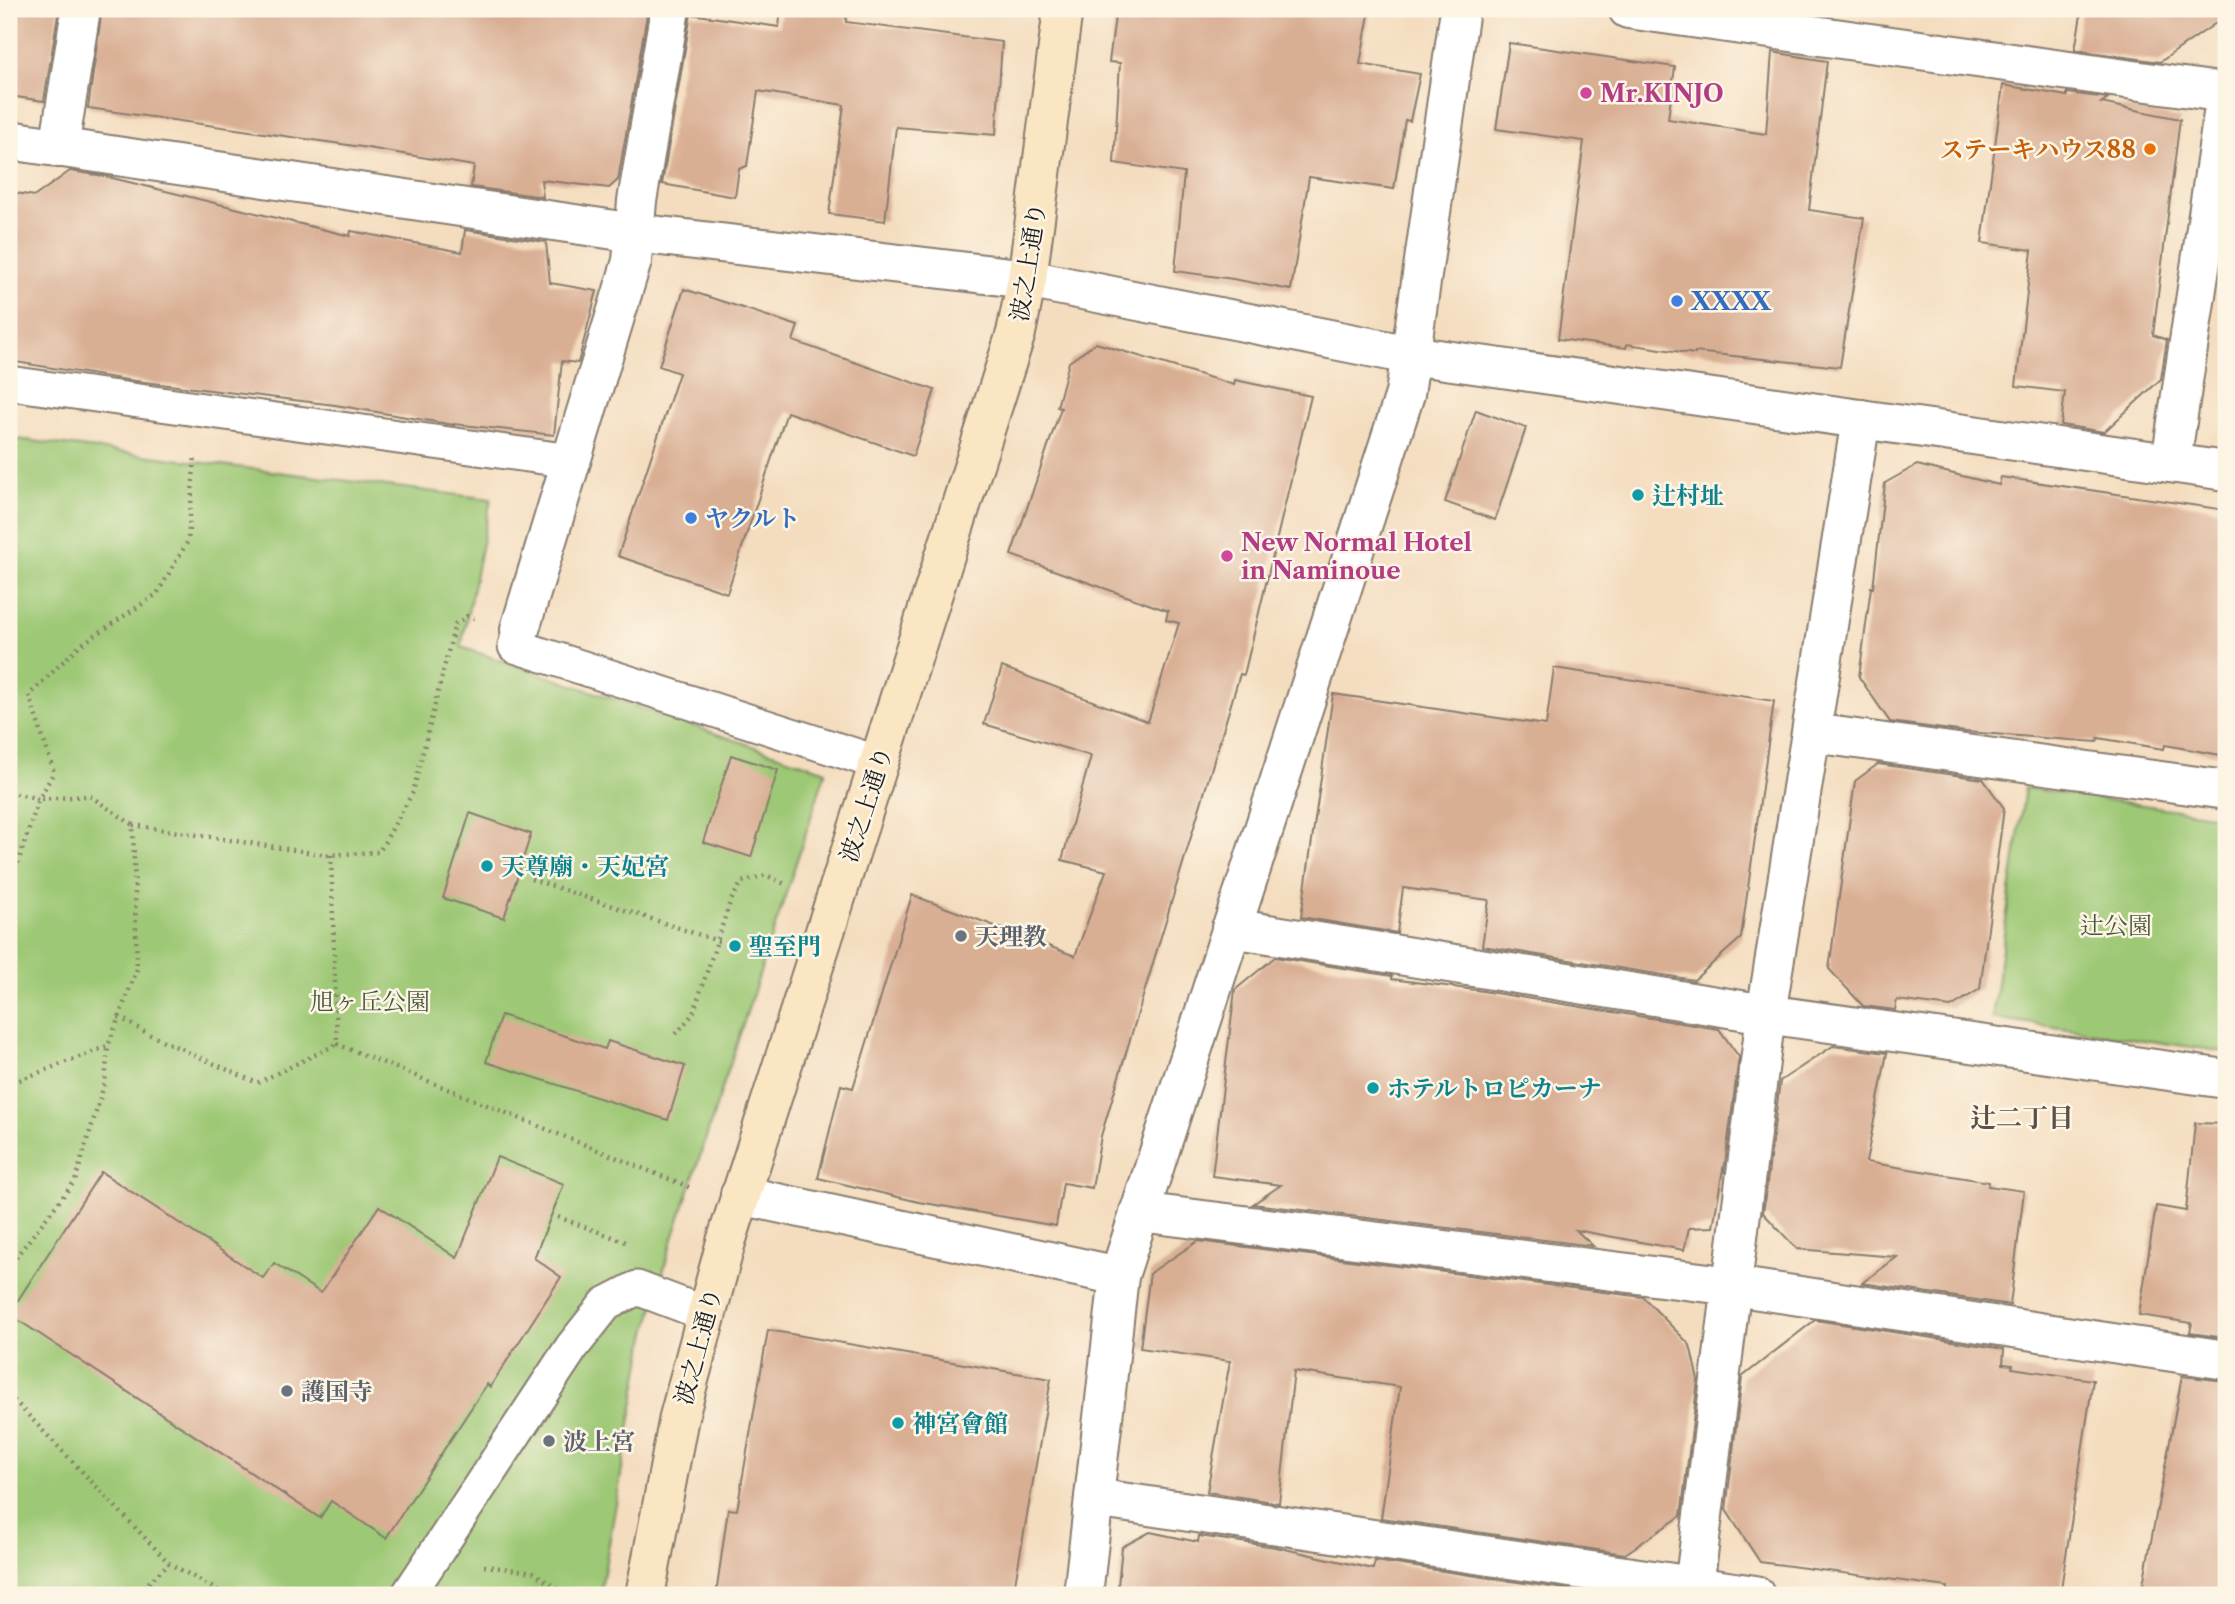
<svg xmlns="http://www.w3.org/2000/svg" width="2235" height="1604" font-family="'Libre Caslon Text','Noto Serif JP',serif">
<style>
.green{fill:#9dc875;stroke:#5c7248;stroke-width:2}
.building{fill:#d9af94}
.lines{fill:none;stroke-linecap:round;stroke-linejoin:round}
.service-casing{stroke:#887c6e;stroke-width:37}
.minor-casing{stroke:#887c6e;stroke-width:42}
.tertiary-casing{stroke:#887c6e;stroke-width:42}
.secondary-casing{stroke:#887c6e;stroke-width:42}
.path{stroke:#887c6e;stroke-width:4.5;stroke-dasharray:2 5;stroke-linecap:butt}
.service{stroke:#fff;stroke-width:33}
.minor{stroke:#fff;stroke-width:38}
.tertiary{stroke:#fff;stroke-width:38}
.secondary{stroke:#fbe6c4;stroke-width:38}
.hotel-dot{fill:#d1479c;stroke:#fcf5e5;stroke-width:2.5}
.food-dot{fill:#e8710a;stroke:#fcf5e5;stroke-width:2.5}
.shop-dot{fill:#3f7fe0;stroke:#fcf5e5;stroke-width:2.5}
.culture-dot{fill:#0f9aa8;stroke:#fcf5e5;stroke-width:2.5}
.worship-dot{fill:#6b7280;stroke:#fcf5e5;stroke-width:2.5}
.labels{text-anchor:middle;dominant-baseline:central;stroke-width:5;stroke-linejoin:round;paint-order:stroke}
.hotel-label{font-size:24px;font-weight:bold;fill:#b23c85;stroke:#fcf5e5;text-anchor:start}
.food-label{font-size:24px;font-weight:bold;fill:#c56008;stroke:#fcf5e5;text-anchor:end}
.street-label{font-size:24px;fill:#1c1c1c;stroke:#fcf5e5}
.shop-label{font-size:24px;font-weight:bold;fill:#366cbe;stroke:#fcf5e5;text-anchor:start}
.culture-label{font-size:24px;font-weight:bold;fill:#0d838f;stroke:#fcf5e5;text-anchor:start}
.park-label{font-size:24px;fill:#49583b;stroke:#fcf5e5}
.worship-label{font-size:24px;font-weight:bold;fill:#5b616d;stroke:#fcf5e5;text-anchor:start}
.neighbourhood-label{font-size:26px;font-weight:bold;fill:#5e4f46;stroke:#fcf5e5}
</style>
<rect width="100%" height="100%" fill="#fcf5e5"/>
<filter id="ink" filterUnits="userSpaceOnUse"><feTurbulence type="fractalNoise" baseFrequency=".0143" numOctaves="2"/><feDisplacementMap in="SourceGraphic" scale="14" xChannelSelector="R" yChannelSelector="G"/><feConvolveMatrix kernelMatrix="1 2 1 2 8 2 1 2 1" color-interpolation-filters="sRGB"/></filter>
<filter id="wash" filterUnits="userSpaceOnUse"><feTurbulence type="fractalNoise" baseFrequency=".00686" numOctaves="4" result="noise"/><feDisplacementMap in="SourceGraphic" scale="28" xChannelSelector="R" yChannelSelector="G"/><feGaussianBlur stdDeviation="1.57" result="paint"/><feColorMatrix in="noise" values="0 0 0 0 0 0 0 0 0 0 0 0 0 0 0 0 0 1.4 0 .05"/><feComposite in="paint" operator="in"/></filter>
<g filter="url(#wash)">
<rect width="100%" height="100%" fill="#f4ddbf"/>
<!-- green -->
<g class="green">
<path d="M9,438L491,499L461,647L826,771L668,1254L644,1344L600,1595H9Z"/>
<path d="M2025,788L2226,817V1052L1992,1018Z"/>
</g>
<g id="blocks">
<!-- building -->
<g class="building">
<path d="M9,9H59L44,101L9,96Z"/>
<path d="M102,9H648L618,180L609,188L541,180L543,197L471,187L474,166L362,147L88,108Z"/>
<path d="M781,9H847L846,22L1002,42L996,135L896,127L885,221L829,214L844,105L758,91L747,166L739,169L735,197L662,184L691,14L779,27Z"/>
<path d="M1116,9H1370L1360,64L1420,74L1410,121L1405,120L1394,189L1309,177L1291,290L1233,279L1175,271L1184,173L1114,163L1120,63L1109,62Z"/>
<path d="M2082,9H2226V16L2160,62L2075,50Z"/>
<path d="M1509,43L1675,67L1668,119L1766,134L1772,52L1827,61L1809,210L1864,218L1840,367L1695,352V354L1627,344L1626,348L1558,339L1584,141L1496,129Z"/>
<path d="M2003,85L2067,96V93L2108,98L2101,103L2180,119L2153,335L2167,340L2161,379L2104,432L2061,425L2065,392L2016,386L2032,250L1982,243Z"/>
<path d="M70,171L104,176L350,236L351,231L462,252L465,230L546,242L550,283L597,291L578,363L562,361L554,435L454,424V425L335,405L127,380L9,361V192L35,196Z"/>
<path d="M684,289L798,326L793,341L935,390L913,456L787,412L727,593L618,556L679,373L659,366Z"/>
<path d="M1096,343L1234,385L1235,380L1311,396L1244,675L1240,674L1101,1136L1092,1188L1063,1183L1056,1226L919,1202L818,1178L841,1085L853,1088L912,895L1075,956L1106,871L1062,860L1091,756L984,724L1002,667L1148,722L1179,623L1166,620L1168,611L1011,555L1061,408L1057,407L1069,362Z"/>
<path d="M1476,410L1526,428L1495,520L1445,502Z"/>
<path d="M1917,465L1999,485L2001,477L2226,510V756L2165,745L2164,749L2098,738L2097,742L1966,732L1890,722L1859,677L1871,587L1873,588L1885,483Z"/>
<path d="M1554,668L1774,701L1741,938L1694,980L1482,946L1489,900L1403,888L1397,933L1301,917L1333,694L1546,725Z"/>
<path d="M731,755L778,770L751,857L703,842Z"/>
<path d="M1878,764L1983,779L2004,808L1980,989L1951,1007L1897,1000L1895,1010L1863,1006L1829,969L1855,781Z"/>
<path d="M470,813L531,834L504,918L443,898Z"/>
<path d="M1275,957L1392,976V979L1476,990L1719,1029L1739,1057L1724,1171L1723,1169L1713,1227L1689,1228L1684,1250L1576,1230L1593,1246L1253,1204L1281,1185L1212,1176L1235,990Z"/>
<path d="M501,1015L605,1049L608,1041L685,1066L668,1120L486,1062Z"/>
<path d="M1833,1046L1887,1053L1866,1162L1989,1182L1988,1186L2024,1191L2010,1305L1862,1283L1897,1257L1797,1249L1763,1213L1780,1081Z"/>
<path d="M2195,1123L2226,1124V1338L2190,1333L2192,1323L2139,1315L2156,1206L2186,1211Z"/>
<path d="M497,1157L564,1184L534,1258L561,1277L490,1387L487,1384L386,1538L331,1501L320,1518L9,1314L101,1172L263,1278L274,1263L321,1293L379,1206L457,1258Z"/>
<path d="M1198,1241L1643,1297L1690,1345L1698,1380L1681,1516L1625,1554L1381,1518L1400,1387L1294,1371L1279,1503L1207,1492L1230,1361L1140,1348L1150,1273Z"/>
<path d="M1815,1320L2004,1349L2003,1364L2013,1365L2012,1368L2093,1380L2060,1595H1947L1948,1587L1760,1562L1726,1510L1742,1377Z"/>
<path d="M768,1330L1051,1379L1013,1595H716L728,1509L737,1510Z"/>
<path d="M2182,1376L2226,1381V1595H2141Z"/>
<path d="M1150,1532L1198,1542L1199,1536L1276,1547L1373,1569L1375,1561L1571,1590L1563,1595H1117L1122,1547Z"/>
</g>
</g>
</g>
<g filter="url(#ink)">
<use href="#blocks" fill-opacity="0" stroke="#887c6e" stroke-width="2"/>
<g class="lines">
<!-- service casing -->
<g class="service-casing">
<g id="service">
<path d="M9,383L571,461"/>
<path d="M520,629L515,646L879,763"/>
<path d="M408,1595L572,1347L606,1304L637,1288L706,1314"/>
</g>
</g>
<!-- minor casing -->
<g class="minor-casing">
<g id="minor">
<path d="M1628,9L2226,93"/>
<path d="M59,148L81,9"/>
<path d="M2171,462L2226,94"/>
<path d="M520,629L632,261L637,201L670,9"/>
<path d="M1813,733L2226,790"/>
<path d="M1231,928L1766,1014L2226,1079"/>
<path d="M740,1195L1119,1276"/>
<path d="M1139,1212L1733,1286L2226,1360"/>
<path d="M1094,1498L1755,1595"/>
<path d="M1083,1595L1119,1276L1405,394L1460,9"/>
<path d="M1693,1595L1766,1014L1861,419"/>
</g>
</g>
<!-- tertiary casing -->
<g class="tertiary-casing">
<path id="tertiary" d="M9,140L635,233L1027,279L1410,355L2226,471"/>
</g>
<!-- secondary casing -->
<g class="secondary-casing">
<path id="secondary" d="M645,1595L679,1417L726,1242L1016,333L1027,279L1063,9"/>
</g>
<!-- path -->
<g class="path">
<path d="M9,792L39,799L54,772L29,695L79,646L157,594L188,541L195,455"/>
<path d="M133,825L326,855L379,852L413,792L455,624L467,616L474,618"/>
<path d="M331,855L337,1044L691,1188"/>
<path d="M531,879L721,942"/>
<path d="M9,890L39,799L90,796L133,825L137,969L108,1046L9,1084"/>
<path d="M749,951L764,956"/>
<path d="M119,1017L148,1034L257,1083L337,1044"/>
<path d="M676,1034L693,1014L730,902L742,882L766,875L787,885"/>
<path d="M558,1217L626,1242"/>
<path d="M9,1270L19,1253L75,1181L105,1082L108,1046"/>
<path d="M9,1395L169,1563L225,1595"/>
<path d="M484,1566L533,1572L566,1595"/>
<path d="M132,1595L138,1593L169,1563"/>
</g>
<!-- service -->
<use href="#service" class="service"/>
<!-- minor -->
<use href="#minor" class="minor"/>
<!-- tertiary -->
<use href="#tertiary" class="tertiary"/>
<!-- secondary -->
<use href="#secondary" class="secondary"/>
</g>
</g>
<!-- markers -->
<g class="hotel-dot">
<circle cx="1586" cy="93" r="7"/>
<circle cx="1227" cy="556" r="7"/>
</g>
<circle class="food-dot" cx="2150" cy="149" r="7"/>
<g class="shop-dot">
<circle cx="1677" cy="301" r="7"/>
<circle cx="691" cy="518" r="7"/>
</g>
<g class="culture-dot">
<circle cx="1638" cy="495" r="7"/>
<circle cx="487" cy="866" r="7"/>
<circle cx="735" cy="946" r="7"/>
<circle cx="1373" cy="1088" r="7"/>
<circle cx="898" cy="1423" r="7"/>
</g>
<g class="worship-dot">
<circle cx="961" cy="936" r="7"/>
<circle cx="287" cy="1391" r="7"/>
<circle cx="549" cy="1441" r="7"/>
</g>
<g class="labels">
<!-- hotel labels -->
<g class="hotel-label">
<text x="1600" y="93">Mr.KINJO</text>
<text x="1241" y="542">New Normal Hotel<tspan x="1241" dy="28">in Naminoue</tspan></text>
</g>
<!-- food labels -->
<g class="food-label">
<text x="2136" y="149">ステーキハウス88</text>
</g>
<!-- street labels -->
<g class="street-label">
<text transform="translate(1028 262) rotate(-81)">波之上通り</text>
<text transform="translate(866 804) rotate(-72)">波之上通り</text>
<text transform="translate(698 1346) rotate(-75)">波之上通り</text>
</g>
<!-- shop labels -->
<g class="shop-label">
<text x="1691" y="301">XXXX</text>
<text x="705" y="518">ヤクルト</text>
</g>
<!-- culture labels -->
<g class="culture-label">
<text x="1652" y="495">辻村址</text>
<text x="501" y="866">天尊廟・天妃宮</text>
<text x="749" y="946">聖至門</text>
<text x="1387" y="1088">ホテルトロピカーナ</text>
<text x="912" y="1423">神宮會館</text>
</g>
<!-- park labels -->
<g class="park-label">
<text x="2116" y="925">辻公園</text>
<text x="370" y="1001">旭ヶ丘公園</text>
</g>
<!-- worship labels -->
<g class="worship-label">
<text x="975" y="936">天理教</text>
<text x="301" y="1391">護国寺</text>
<text x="563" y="1441">波上宮</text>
</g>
<!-- neighbourhood labels -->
<g class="neighbourhood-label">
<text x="2022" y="1118">辻二丁目</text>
</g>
</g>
<!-- margin -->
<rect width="2235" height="1604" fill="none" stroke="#fcf5e5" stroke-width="35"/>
</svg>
